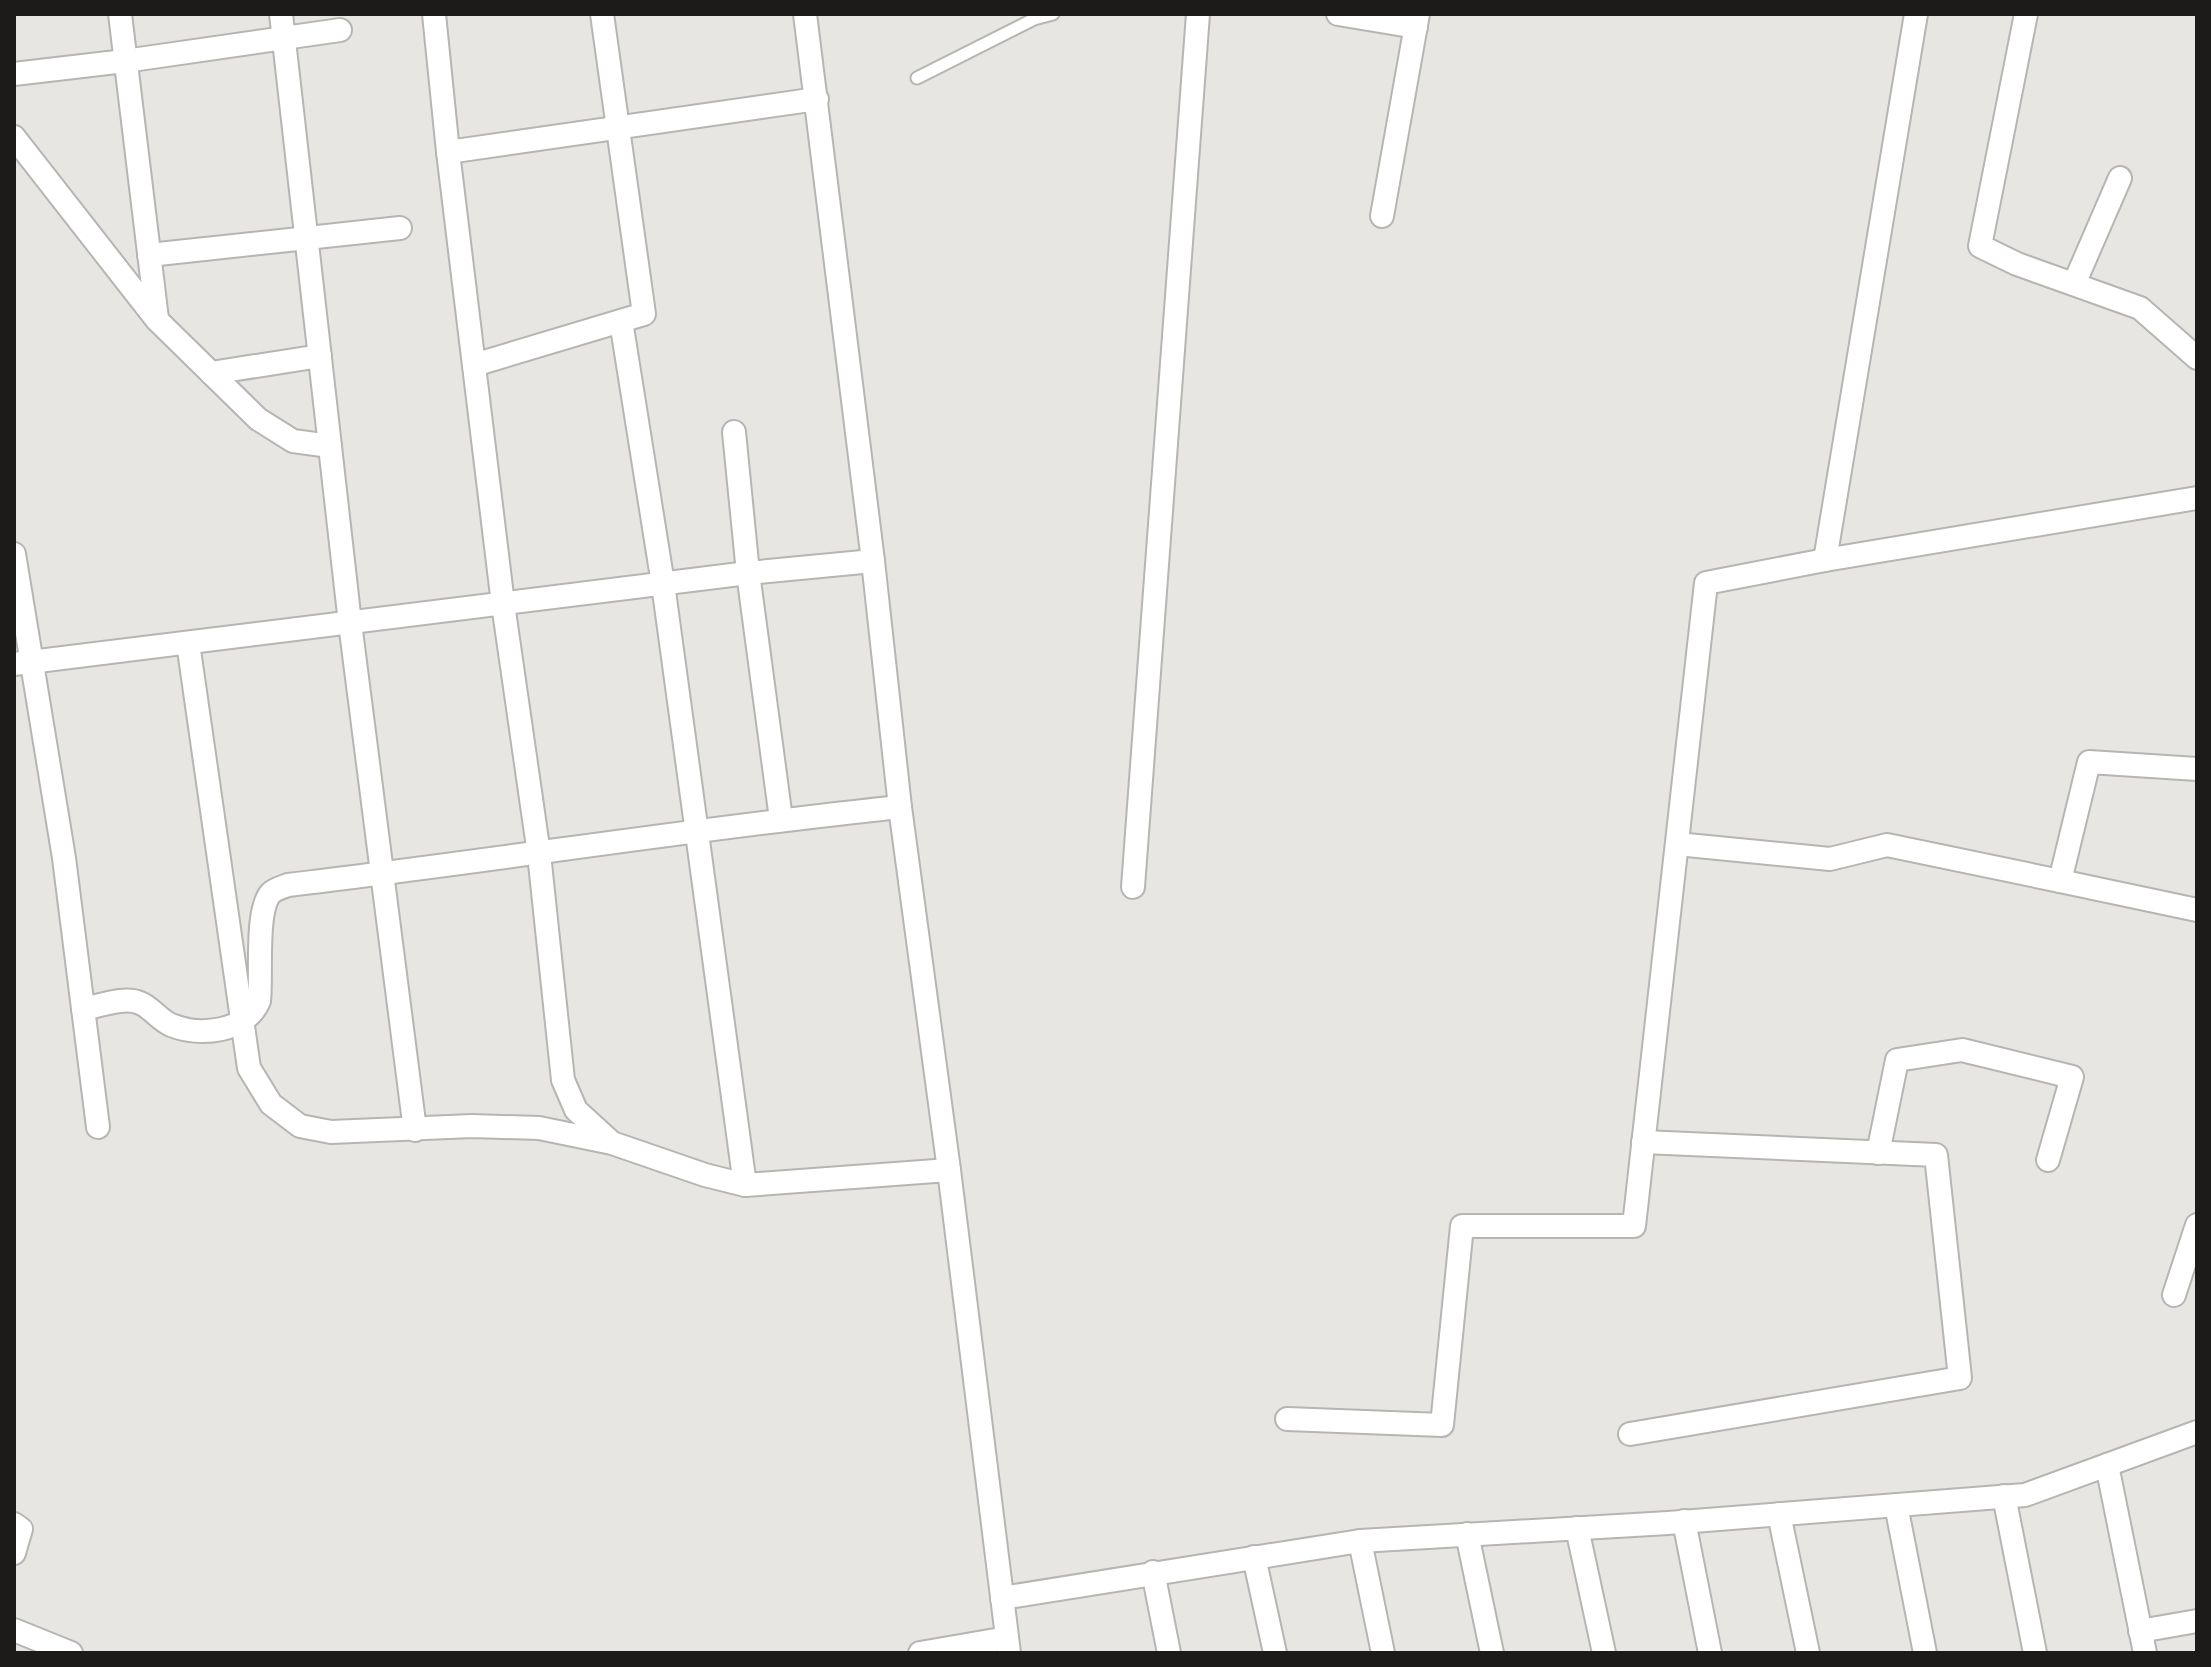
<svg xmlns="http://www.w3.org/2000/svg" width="2211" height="1667" font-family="Jost,sans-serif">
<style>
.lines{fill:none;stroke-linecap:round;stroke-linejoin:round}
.service-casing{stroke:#b6b5b1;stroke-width:15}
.minor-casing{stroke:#b6b5b1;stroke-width:26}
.service{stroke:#fff;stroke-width:11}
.minor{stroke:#fff;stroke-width:22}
</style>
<rect width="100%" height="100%" fill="#e7e6e2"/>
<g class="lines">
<!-- service casing -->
<g class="service-casing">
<path id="service" d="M917,78L1034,19L1053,14"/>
</g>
<!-- minor casing -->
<g class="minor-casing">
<g id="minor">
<path d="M120,14L157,319"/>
<path d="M281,14L350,623L415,1130"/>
<path d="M434,14L448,152L503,604L539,854L563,1080L576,1110L611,1142"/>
<path d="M805,14L873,561L900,807L949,1170L1009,1653"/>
<path d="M1338,14L1416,27"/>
<path d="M2026,14L1980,246L2017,264L2140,308L2197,358"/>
<path d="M14,74L125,61L340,30"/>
<path d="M14,137L157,320L258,419L293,441L330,446"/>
<path d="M448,152L817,99"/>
<path d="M1382,216L1418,14"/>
<path d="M149,255L400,228"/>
<path d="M2074,284L2120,178"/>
<path d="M621,321L663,584L745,1185"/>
<path d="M474,365L644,314L602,14"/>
<path d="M211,373L320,356"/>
<path d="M734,432L748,573L781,819"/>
<path d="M14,554L64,858L98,1127"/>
<path d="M1825,560L1916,14"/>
<path d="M188,643L249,1068L271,1104L300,1126L331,1132L472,1126L539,1128L612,1143L705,1175L745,1185L949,1170"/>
<path d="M14,664L748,573L873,561"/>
<path d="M2197,769L2089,762L2060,881L2197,910"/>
<path d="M1677,844L1830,859L1887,845L2060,881"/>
<path d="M1133,887L1198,14"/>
<path d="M83,1009C100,1006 124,996 140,1003C151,1007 159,1020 171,1025C200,1037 246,1032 259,1001C262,976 255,910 271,893C275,889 283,887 288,885C493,861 696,828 900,807"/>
<path d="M1878,1153L1897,1060L1962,1050L2072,1077L2048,1160"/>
<path d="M2174,1295L2197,1225"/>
<path d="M1287,1419L1442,1425L1462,1226H1634L1706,583L1825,560L2197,498"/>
<path d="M1630,1434L1960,1378L1936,1155L1643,1142"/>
<path d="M2107,1465L2145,1653"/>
<path d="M2004,1496L2035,1653"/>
<path d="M1896,1505L1925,1653"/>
<path d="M1779,1514L1808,1653"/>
<path d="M1684,1521L1710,1653"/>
<path d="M14,1524L21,1529L14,1553"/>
<path d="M1577,1528L1604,1653"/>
<path d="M1467,1534L1492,1653"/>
<path d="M1360,1541L1383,1653"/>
<path d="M1254,1557L1275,1653"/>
<path d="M1153,1572L1169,1653"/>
<path d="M1002,1598L1360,1541L1668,1523L2025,1495L2197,1432"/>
<path d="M14,1630L71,1653"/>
<path d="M2140,1631L2197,1621"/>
<path d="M920,1653L1007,1638"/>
</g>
</g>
<!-- service -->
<use href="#service" class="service"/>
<!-- minor -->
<use href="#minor" class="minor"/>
</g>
<!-- border -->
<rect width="2211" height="1667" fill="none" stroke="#1c1b1a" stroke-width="32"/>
</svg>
